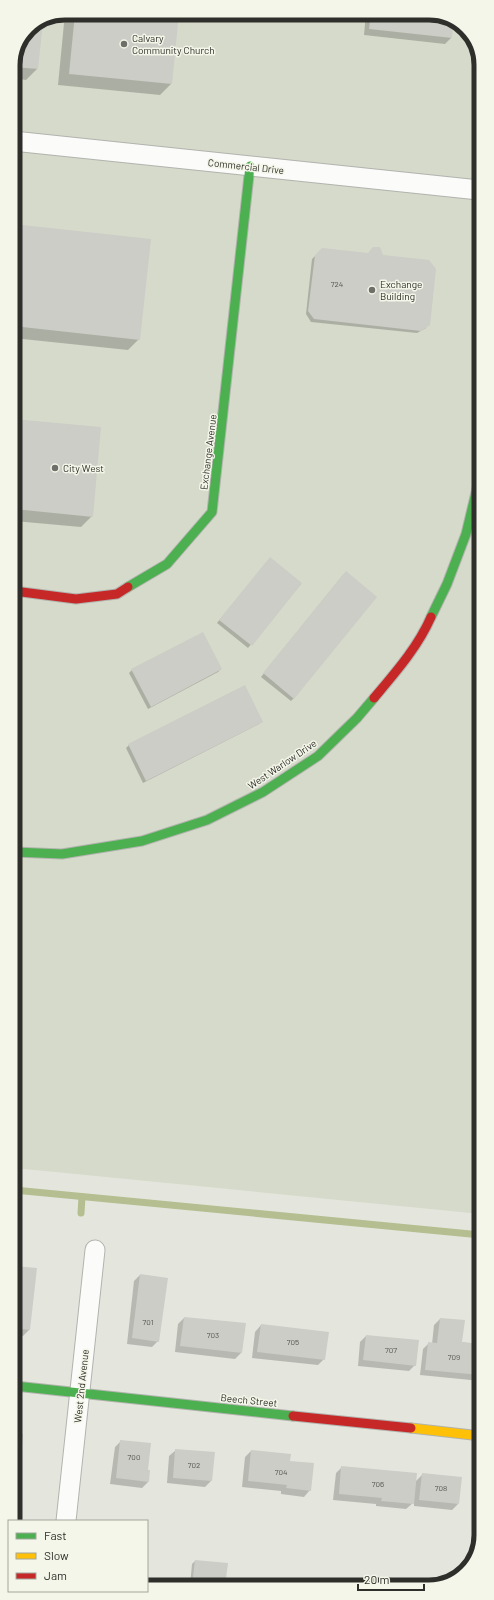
<svg xmlns="http://www.w3.org/2000/svg" width="494" height="1600" font-family="Barlow,sans-serif">
<style>
.built{fill:#d6dacb}
.shadow{fill:#0003}
.lines{fill:none;stroke-linecap:round;stroke-linejoin:round}
.stream{stroke:#b4be90;stroke-width:7}
.building{fill:#cbcdc6}
.street-casing{stroke:#b1b3ad;stroke-width:21}
.fast-casing{stroke:#b1b3ad;stroke-width:11}
.slow-casing{stroke:#b1b3ad;stroke-width:11}
.jam-casing{stroke:#b1b3ad;stroke-width:11}
.street{stroke:#fbfbfa;stroke-width:19}
.fast{stroke:#4caf50;stroke-width:9}
.slow{stroke:#ffc107;stroke-width:9}
.jam{stroke:#c62828;stroke-width:9}
.poi-dot{fill:#6e6f69;stroke:#f3f6e8;stroke-width:1.5}
.labels{text-anchor:middle;dominant-baseline:central;stroke-width:3;stroke-linejoin:round;paint-order:stroke}
.number-label{font-size:8px;fill:#555651}
.poi-label{font-size:10px;fill:#2e2f2a;stroke:#f3f6e8;text-anchor:start}
.street-label{font-size:10px;fill:#2e2f2a;stroke:#f3f6e8}
.rim{fill:none;stroke:#2e2f2a;stroke-width:5}
</style>
<rect width="100%" height="100%" fill="#e4e6de"/>
<!-- built -->
<path class="built" d="M65,13H432L463,26L479,52L481,1214L14,1168L13,62L29,28Z"/>
<!-- shadow -->
<g class="shadow">
<path d="M65,13H178L171,84L160,95L58,85Z"/>
<path d="M366,13H432L452,21L451,38L445,44L364,35Z"/>
<path d="M42,23L37,69L26,80L13,78V62L29,28Z"/>
<path d="M13,225L139,339L128,350L13,338Z"/>
<path d="M322,249L382,256L426,328L417,333L311,322L306,314L312,259Z"/>
<path d="M13,420L92,516L81,527L14,521Z"/>
<path d="M268,561L301,584L248,648L217,623Z"/>
<path d="M343,575L294,698L291,701L261,677Z"/>
<path d="M221,669L218,672L148,709L129,673L132,670Z"/>
<path d="M262,721L259,724L143,783L126,748L129,745Z"/>
<path d="M14,1267L29,1330L23,1336L14,1335Z"/>
<path d="M140,1275L158,1341L152,1347L127,1344L134,1281Z"/>
<path d="M184,1318L245,1324L241,1353L235,1359L175,1352L178,1324Z"/>
<path d="M440,1319L461,1342L481,1345V1381L420,1375L423,1349L429,1343L432,1344L434,1325Z"/>
<path d="M261,1325L324,1359L318,1365L252,1358L255,1332Z"/>
<path d="M366,1336L418,1341L415,1365L409,1371L358,1366L360,1342Z"/>
<path d="M15,1434L22,1435L20,1456L18,1458L16,1472L17,1489L15,1491Z"/>
<path d="M121,1441L147,1471H149L148,1482L142,1488L110,1484L115,1447Z"/>
<path d="M176,1450L211,1481L205,1487L167,1483L169,1456Z"/>
<path d="M251,1451L289,1461L310,1490L304,1497L281,1494V1491L242,1487L245,1457Z"/>
<path d="M342,1467L415,1482L423,1474L458,1504L452,1510L414,1506V1502L406,1509L376,1506V1504L333,1500L336,1473Z"/>
<path d="M195,1561L227,1564L224,1586H190L192,1564Z"/>
</g>
<g class="lines">
<!-- stream -->
<g class="stream">
<path d="M14,1190L481,1235"/>
<path d="M81,1213L82,1197"/>
</g>
</g>
<!-- building -->
<g class="building">
<path d="M75,13H179L172,84L69,74Z"/>
<path d="M371,13H432L453,22L452,38L369,29Z"/>
<path d="M43,22L38,69L13,67V62L29,28Z"/>
<path d="M13,224L151,239L140,340L13,326Z"/>
<path d="M373,247H380L383,255L429,260L436,269L430,325L421,331L314,319L308,311L315,255L322,248L368,253Z"/>
<path d="M13,419L101,427L93,517L14,509Z"/>
<path d="M270,557L302,583L252,646L219,620Z"/>
<path d="M346,571L377,597L294,699L263,673Z"/>
<path d="M203,632L222,669L151,707L131,669Z"/>
<path d="M245,685L263,722L146,781L128,744Z"/>
<path d="M14,1266L37,1268L30,1330L14,1328Z"/>
<path d="M140,1274L168,1278L159,1342L132,1338Z"/>
<path d="M184,1317L246,1323L242,1353L180,1346Z"/>
<path d="M440,1318L465,1320L462,1342L481,1344V1375L425,1370L428,1342L437,1343Z"/>
<path d="M261,1324L329,1332L325,1360L257,1352Z"/>
<path d="M366,1335L419,1340L416,1366L363,1360Z"/>
<path d="M15,1433L23,1434L21,1457L19,1456L17,1471H20L18,1489H15Z"/>
<path d="M120,1440L151,1443L148,1470H150L149,1482L116,1478Z"/>
<path d="M175,1449L215,1452L212,1481L173,1478Z"/>
<path d="M251,1450L291,1454L290,1461L314,1463L311,1491L286,1488L287,1485L248,1481Z"/>
<path d="M341,1466L417,1473L414,1504L381,1501L382,1498L339,1494Z"/>
<path d="M422,1473L462,1477L459,1504L419,1500Z"/>
<path d="M195,1560L228,1563L225,1586H192Z"/>
<path d="M161,1584L172,1585V1586H161Z"/>
</g>
<g class="lines">
<!-- street casing -->
<g class="street-casing">
<g id="street">
<path d="M13,141L479,190"/>
<path d="M66,1521L95,1250"/>
</g>
</g>
<!-- fast casing -->
<g class="fast-casing">
<g id="fast">
<path d="M128,587L167,564L212,512L250,166"/>
<path d="M431,617L447,584L466,534L480,476"/>
<path d="M14,852L62,854L142,841L207,820L263,792L318,756L357,718L374,698"/>
<path d="M15,1386L293,1416"/>
</g>
</g>
<!-- slow casing -->
<g class="slow-casing">
<path id="slow" d="M411,1428L481,1436"/>
</g>
<!-- jam casing -->
<g class="jam-casing">
<g id="jam">
<path d="M14,591L76,599L117,594L128,587"/>
<path d="M374,698C395,673 418,647 431,617"/>
<path d="M293,1416L411,1428"/>
</g>
</g>
<!-- street -->
<use href="#street" class="street"/>
<!-- fast -->
<use href="#fast" class="fast"/>
<!-- slow -->
<use href="#slow" class="slow"/>
<!-- jam -->
<use href="#jam" class="jam"/>
</g>
<!-- markers -->
<g class="poi-dot">
<circle cx="124" cy="44" r="4"/>
<circle cx="372" cy="290" r="4"/>
<circle cx="55" cy="468" r="4"/>
</g>
<g class="labels">
<!-- number labels -->
<g class="number-label">
<text x="337" y="284">724</text>
<text x="148" y="1322">701</text>
<text x="213" y="1335">703</text>
<text x="293" y="1342">705</text>
<text x="391" y="1350">707</text>
<text x="454" y="1357">709</text>
<text x="134" y="1457">700</text>
<text x="194" y="1465">702</text>
<text x="281" y="1472">704</text>
<text x="378" y="1484">706</text>
<text x="441" y="1488">708</text>
</g>
<!-- poi labels -->
<g class="poi-label">
<text x="132" y="38">Calvary<tspan x="132" dy="12">Community Church</tspan></text>
<text x="380" y="284">Exchange<tspan x="380" dy="12">Building</tspan></text>
<text x="63" y="468">City West</text>
</g>
<!-- street labels -->
<g class="street-label">
<text transform="translate(246 166) rotate(6)">Commercial Drive</text>
<text transform="translate(208 452) rotate(-83)">Exchange Avenue</text>
<text transform="translate(282 764) rotate(-34)">West Warlow Drive</text>
<text transform="translate(81 1386) rotate(-84)">West 2nd Avenue</text>
<text transform="translate(249 1400) rotate(6)">Beech Street</text>
</g>
</g>
<!-- crop -->
<path d="M0 0H494V1600H0ZM65 20H429A45 45 0 0 1 474 65V1535A45 45 0 0 1 429 1580H65A45 45 0 0 1 20 1535V65A45 45 0 0 1 65 20Z" fill="#f3f6e8" fill-rule="evenodd"/>
<path class="rim" d="M65 20H429A45 45 0 0 1 474 65V1535A45 45 0 0 1 429 1580H65A45 45 0 0 1 20 1535V65A45 45 0 0 1 65 20Z"/>
<!-- legend -->
<rect x="8" y="1520" width="140" height="72" fill="#f3f6e8" stroke="#a4a69c"/>
<rect x="16" y="1533" width="20" height="6" fill="#4caf50" stroke="#a4a69c"/>
<text x="44" y="1540" font-size="12" fill="#2e2f2a">Fast</text>
<rect x="16" y="1553" width="20" height="6" fill="#ffc107" stroke="#a4a69c"/>
<text x="44" y="1560" font-size="12" fill="#2e2f2a">Slow</text>
<rect x="16" y="1573" width="20" height="6" fill="#c62828" stroke="#a4a69c"/>
<text x="44" y="1580" font-size="12" fill="#2e2f2a">Jam</text>
<!-- scale -->
<path d="M358 1584v6h66v-6" fill="none" stroke="#2e2f2a" stroke-width="2"/>
<text x="364" y="1584" font-size="12" fill="#2e2f2a" stroke="#f3f6e8" stroke-width="3" paint-order="stroke">20 m</text>
</svg>
